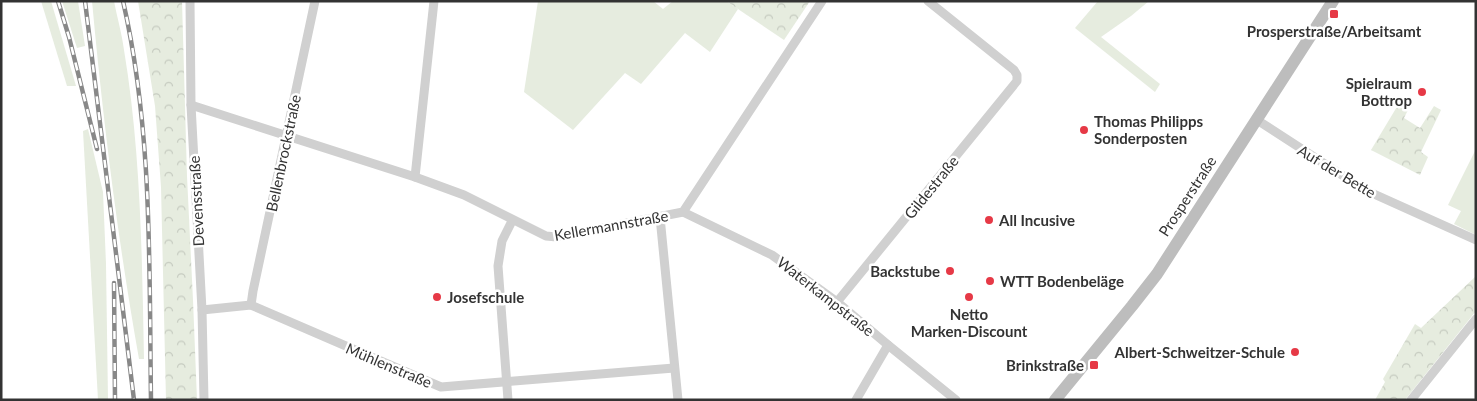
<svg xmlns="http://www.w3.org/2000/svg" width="1477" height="401" font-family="Lato,sans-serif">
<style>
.green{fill:#e6ecdf}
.forest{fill:url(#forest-crowns)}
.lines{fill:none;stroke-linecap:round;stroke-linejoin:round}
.minor{stroke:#d0d0d0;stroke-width:9}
.secondary{stroke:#bdbdbd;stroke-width:12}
.rail-casing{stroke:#888;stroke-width:4.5}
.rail{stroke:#fff;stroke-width:2.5;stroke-dasharray:8;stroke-linecap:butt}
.poi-dot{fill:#e63946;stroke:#fff;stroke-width:2}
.labels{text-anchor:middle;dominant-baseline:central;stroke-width:5;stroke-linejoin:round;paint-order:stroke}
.poi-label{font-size:15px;font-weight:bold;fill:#333;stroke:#fff;text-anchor:end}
.street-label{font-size:15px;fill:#333;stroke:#fff}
</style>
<defs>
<pattern id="forest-crowns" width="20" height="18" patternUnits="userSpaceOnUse" patternTransform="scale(1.25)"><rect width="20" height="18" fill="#e6ecdf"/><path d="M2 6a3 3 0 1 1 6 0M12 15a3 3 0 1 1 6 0" fill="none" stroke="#c6cbc0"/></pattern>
</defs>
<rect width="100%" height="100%" fill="#fff"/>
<!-- green -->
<g class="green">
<path d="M41,1H51L76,86H67Z"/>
<path d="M62,1H78L85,46L77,48Z"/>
<path d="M92,1H114C117,17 122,34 124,50C141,152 142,256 144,359H139C118,241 103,121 92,1Z"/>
<path d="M538,1H653L663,9L673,1H726L738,9L710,52L685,33L641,84L625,73L573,130L524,92Z"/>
<path d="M1098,1H1149L1131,16L1101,37L1160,84L1155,92L1075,28Z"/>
<path d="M88,129L103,192L106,264L108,400H98L83,131Z"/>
<path d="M1476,149V235L1454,224L1461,211L1448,205Z"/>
</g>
<!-- forest -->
<g class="forest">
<path d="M138,1H182L187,176L193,300L197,400H166L161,187L155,106Z"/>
<path d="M726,1H810L784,40Z"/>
<path d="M1401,100L1403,107L1408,110L1404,118L1420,128L1434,106L1441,110L1421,152L1428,157L1420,175L1371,150Z"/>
<path d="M1476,276V311L1405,400H1375L1385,382L1383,379L1415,324L1421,328Z"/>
</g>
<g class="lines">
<!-- minor -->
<g class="minor">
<path d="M190,1L191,105L202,310L204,400"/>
<path d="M191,105L415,177L464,195L546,236L557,237L683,212L822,1"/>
<path d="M1257,120L1365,190L1476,240"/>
<path d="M415,177L434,1"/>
<path d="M683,212L772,255L837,302L888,345L956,400"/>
<path d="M660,217L678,400"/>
<path d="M837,302L1017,81V75L1014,70L928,1"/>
<path d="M251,305L253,291L315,1"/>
<path d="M202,310L251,305L441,387L674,368"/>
<path d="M508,400L498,266L502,241L512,221"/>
<path d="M856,400L888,345"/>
<path d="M1411,400L1476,319"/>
</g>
<!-- secondary -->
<path class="secondary" d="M1055,400L1132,306L1157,274L1333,1"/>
<!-- rail casing -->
<g class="rail-casing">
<g id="rail">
<path d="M58,1L69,37L97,149"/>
<path d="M85,1L134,400"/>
<path d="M123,1C153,132 149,267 151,400"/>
<path d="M114,283L115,400"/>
</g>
</g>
<!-- rail -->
<use href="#rail" class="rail"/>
</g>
<!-- markers -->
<g class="poi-dot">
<rect x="1329" y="9" width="10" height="10" rx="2.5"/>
<circle cx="1422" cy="92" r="5"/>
<circle cx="1084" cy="130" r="5"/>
<circle cx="989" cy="220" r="5"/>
<circle cx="950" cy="271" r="5"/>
<circle cx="990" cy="281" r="5"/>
<circle cx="437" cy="297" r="5"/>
<circle cx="969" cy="297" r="5"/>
<circle cx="1295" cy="352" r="5"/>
<rect x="1089" y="360" width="10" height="10" rx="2.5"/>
</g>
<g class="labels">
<!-- poi labels -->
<g class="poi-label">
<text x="1334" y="31" text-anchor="middle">Prosperstraße/Arbeitsamt</text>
<text x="1412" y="83">Spielraum<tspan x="1412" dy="17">Bottrop</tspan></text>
<text x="1094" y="121" text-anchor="start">Thomas Philipps<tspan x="1094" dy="17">Sonderposten</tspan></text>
<text x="999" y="220" text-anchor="start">All Incusive</text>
<text x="940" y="271">Backstube</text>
<text x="1000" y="281" text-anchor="start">WTT Bodenbeläge</text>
<text x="447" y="297" text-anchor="start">Josefschule</text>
<text x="969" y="314" text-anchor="middle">Netto<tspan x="969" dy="17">Marken-Discount</tspan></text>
<text x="1285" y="352">Albert-Schweitzer-Schule</text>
<text x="1084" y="365">Brinkstraße</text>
</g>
<!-- street labels -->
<g class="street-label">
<text transform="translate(283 153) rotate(-78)">Bellenbrockstraße</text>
<text transform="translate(1337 171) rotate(31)">Auf der Bette</text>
<text transform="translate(931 187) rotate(-51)">Gildestraße</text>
<text transform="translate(1187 196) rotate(-57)">Prosperstraße</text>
<text transform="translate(196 201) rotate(-93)">Devensstraße</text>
<text transform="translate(611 225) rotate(-10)">Kellermannstraße</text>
<text transform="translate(826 296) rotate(38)">Waterkampstraße</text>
<text transform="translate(389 365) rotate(23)">Mühlenstraße</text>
</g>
</g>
<!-- border -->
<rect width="1477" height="401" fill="none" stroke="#333333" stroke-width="5"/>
</svg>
